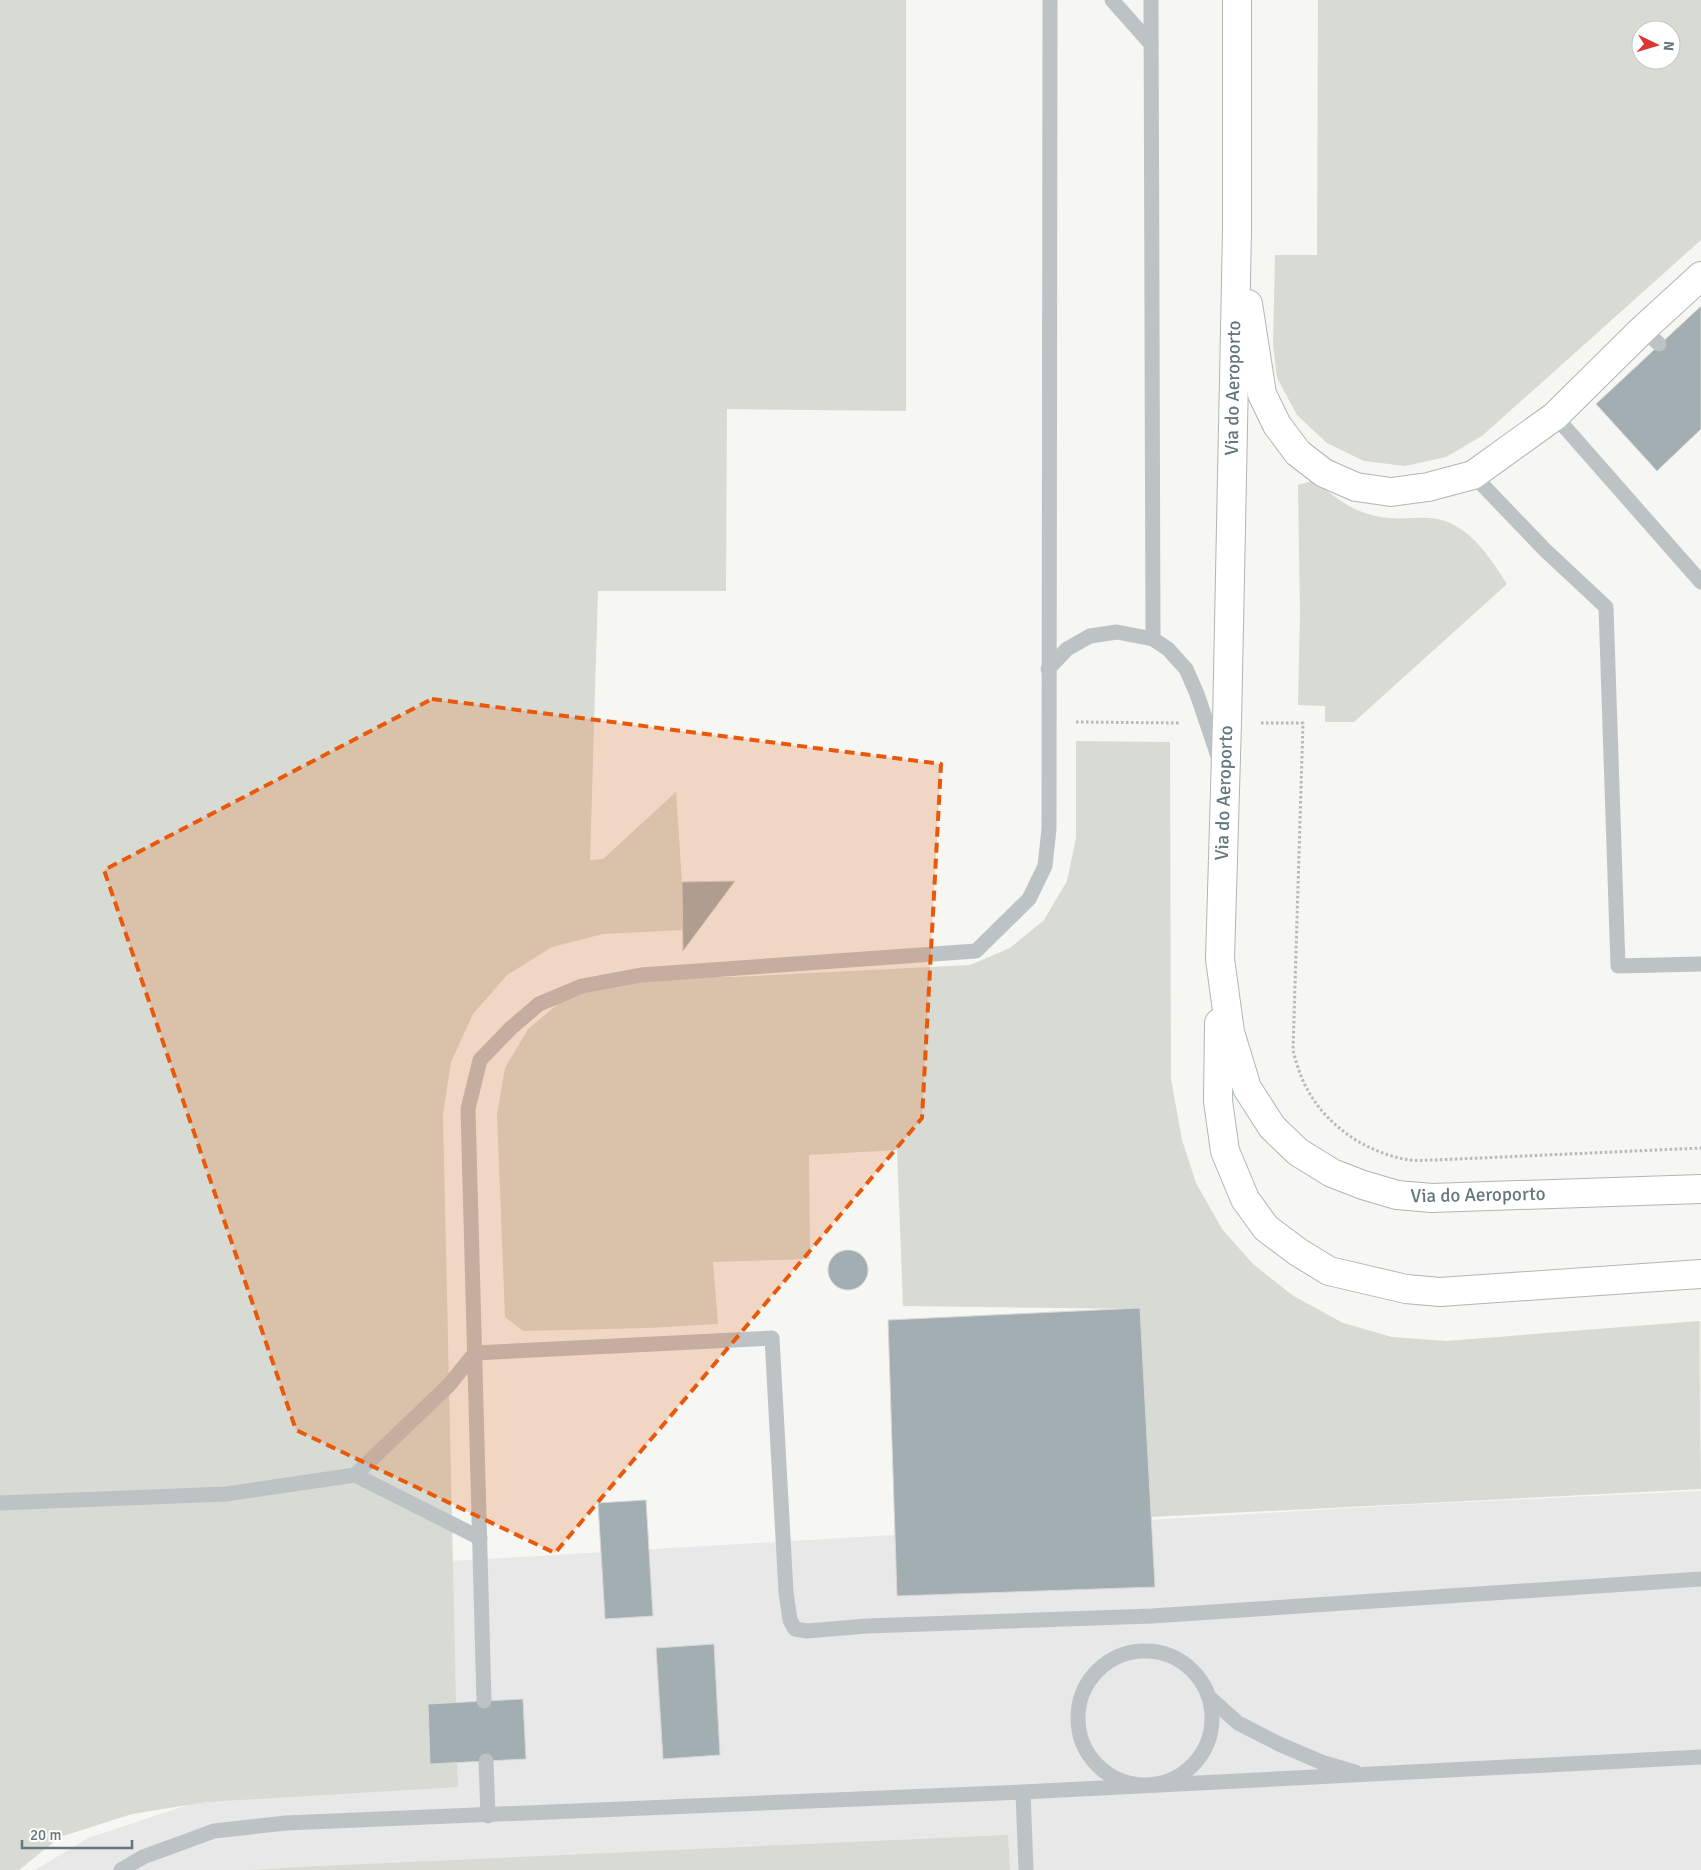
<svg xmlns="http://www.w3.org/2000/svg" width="1701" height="1870" font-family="Signika,sans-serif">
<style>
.built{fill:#e7e8e7}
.green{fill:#d7dbd3;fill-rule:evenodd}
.building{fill:#a2aeb1;stroke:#d8d7d6}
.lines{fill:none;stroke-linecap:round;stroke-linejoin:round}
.secondary-casing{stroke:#aeb6b8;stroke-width:30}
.path{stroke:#b6babc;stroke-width:3;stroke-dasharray:2.5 2.5;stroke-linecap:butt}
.lane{stroke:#bdc3c5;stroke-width:15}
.secondary{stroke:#fff;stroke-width:28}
.marked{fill:#e8590c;fill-opacity:0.2;stroke:#e8590c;stroke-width:4;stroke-dasharray:10 6;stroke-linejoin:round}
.labels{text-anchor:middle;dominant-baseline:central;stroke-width:5;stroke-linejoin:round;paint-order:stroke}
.street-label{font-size:19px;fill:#63777d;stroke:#fff}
</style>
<rect width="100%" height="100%" fill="#f6f6f3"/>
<!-- built -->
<g class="built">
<path d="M1699,1321H1701V1434Z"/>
<path d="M1701,1491V1870H35L88,1838L200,1801L400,1564L1404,1505Z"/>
</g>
<!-- green -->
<g class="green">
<path d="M0,0H906V411L727,409L726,591H598L590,860L603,859L676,792L682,882L735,881L683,930L603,934L552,947L507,975L473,1014L451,1062L443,1114L456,1702L428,1704L430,1764L457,1762L458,1787L206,1802L132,1814L60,1837L19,1870H0Z"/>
<path d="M1318,0H1701V240L1482,436L1446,457L1405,466L1364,461L1327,443L1297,415L1277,378L1273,345L1275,255H1317ZM1641,30H1671V60H1641Z"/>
<path d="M1315,480C1338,501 1357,515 1389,518C1410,520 1430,514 1450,523C1475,534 1493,562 1507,584L1354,722H1325V706L1298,705L1300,615L1298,485Z"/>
<path d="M1076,741L1170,742L1171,1079L1182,1140L1196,1183L1222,1229L1253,1264L1292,1295L1343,1323L1392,1337L1446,1341L1699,1321L1701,1489L1150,1517L1140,1309L903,1306L897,1150L809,1155L810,1259L713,1262L718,1324L648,1328L523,1331L505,1317L497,1114L505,1068L528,1029L564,999L608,984L681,977H735L970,965L1010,948L1044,920L1067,881L1076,838Z"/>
<path d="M1008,1835L1010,1870H252L300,1867Z"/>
</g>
<!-- building -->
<g class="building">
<path d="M1701,306V429L1657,471L1596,404Z"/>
<path d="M735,881L683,951L682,882Z"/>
<circle cx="848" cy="1270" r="20"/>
<path d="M1140,1308L1155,1587L897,1596L888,1320Z"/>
<path d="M646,1500L653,1616L605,1619L598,1503Z"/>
<path d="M714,1644L720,1755L663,1759L656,1648Z"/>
<path d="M523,1699L526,1759L430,1764L428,1704Z"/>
</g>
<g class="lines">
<!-- secondary casing -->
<g class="secondary-casing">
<g id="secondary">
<path d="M1237,0V231L1227,723L1220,959L1230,1032L1247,1088L1272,1127L1298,1152L1332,1173L1363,1185L1397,1195L1432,1198L1701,1189"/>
<path d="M1248,304L1262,394L1277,425L1298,453L1324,473L1356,487L1391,492L1428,487L1473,475L1555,416L1643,329L1701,276"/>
<path d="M1219,1023L1218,1101L1225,1151L1245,1199L1266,1228L1298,1252L1329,1271L1406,1289L1440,1292L1701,1274"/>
</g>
</g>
<!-- path -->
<g class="path">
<path d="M1076,722L1180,723"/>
<path d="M1261,723H1303L1293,1050C1295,1059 1298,1068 1301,1076C1319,1121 1362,1152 1409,1160C1418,1161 1427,1160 1436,1160L1701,1148"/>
</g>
<!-- lane -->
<g class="lane">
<path d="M1112,0L1151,44"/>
<path d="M1151,0L1153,639"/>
<path d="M1643,329L1659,344"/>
<path d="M1555,416L1701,582"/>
<path d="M1473,475L1545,550L1606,607L1618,966L1701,964"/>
<path d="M1048,669L1067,649L1090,636L1117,632L1153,639L1168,649L1186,669L1197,694L1219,759"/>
<path d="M355,1475L480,1538"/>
<path d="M0,1503L226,1494L355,1475L449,1385L475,1353L772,1338L786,1592L790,1620L795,1629L807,1631L867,1626L1152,1616L1701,1579"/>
<circle cx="1145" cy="1718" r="67"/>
<path d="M1209,1697L1238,1723L1279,1744L1321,1762L1355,1772"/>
<path d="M484,1701L468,1109L480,1060L511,1028L539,1004L582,986L641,975L976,951L1029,899L1045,866L1049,829L1050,0"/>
<path d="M486,1761L488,1816"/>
<path d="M1023,1792L1026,1870"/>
<path d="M121,1870L143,1857L214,1831L286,1823L1023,1792L1701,1757"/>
</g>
<!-- secondary -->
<use href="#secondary" class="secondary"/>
</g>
<!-- marked area -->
<path class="marked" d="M432,699L941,764L922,1118L555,1553L296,1430L104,870Z"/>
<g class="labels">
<!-- street labels -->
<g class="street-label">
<text transform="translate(1233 388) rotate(-89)">Via do Aeroporto</text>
<text transform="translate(1224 793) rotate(-88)">Via do Aeroporto</text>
<text transform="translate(1478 1195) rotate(-1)">Via do Aeroporto</text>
</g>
</g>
<!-- north arrow -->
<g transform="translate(1656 45) rotate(95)"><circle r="24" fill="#ffffff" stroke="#c1c9cb"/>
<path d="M0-4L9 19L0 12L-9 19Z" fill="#da3730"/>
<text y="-8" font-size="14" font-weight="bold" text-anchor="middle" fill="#63777d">N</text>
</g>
<!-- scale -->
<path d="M22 1840v8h110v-8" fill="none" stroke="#63777d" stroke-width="2.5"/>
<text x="30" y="1840" font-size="15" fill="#63777d" stroke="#ffffff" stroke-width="4" paint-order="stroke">20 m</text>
</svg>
